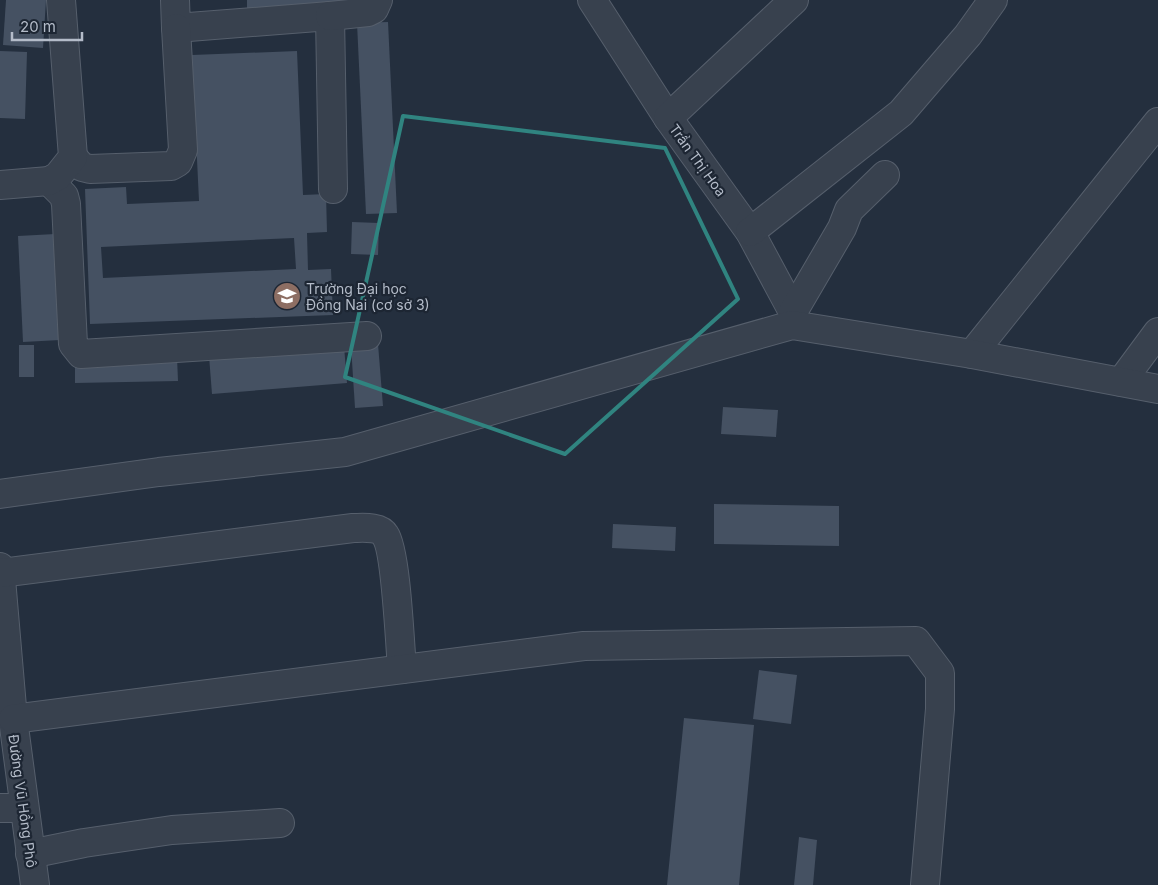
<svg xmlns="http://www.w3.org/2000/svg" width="1158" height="885" font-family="Inter,sans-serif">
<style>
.building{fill:#455162;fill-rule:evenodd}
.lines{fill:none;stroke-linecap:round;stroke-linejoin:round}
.minor-casing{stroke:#565f6c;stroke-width:30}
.minor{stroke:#38414e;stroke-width:28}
.marked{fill:none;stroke:#308480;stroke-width:4;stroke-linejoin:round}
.labels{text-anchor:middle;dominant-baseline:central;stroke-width:4.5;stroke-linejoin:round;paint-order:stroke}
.street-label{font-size:14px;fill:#b4bcc9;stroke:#1d2633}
.poi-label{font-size:14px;fill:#b4bcc9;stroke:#1d2633;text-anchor:start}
</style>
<rect width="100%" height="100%" fill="#242f3e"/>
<!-- building -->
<g class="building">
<path d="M6,0H46L43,48L3,45Z"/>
<path d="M247,0H362L247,12Z"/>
<path d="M388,22L397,213L366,214L357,23Z"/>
<path d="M0,51L27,52L25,119L0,118Z"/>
<path d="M297,51L303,195L326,194L327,232L307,233L308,270L331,269L333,315L90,324L85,189L126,187L127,204L199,201L192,55ZM294,238L296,269L103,278L101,247Z"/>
<path d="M352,222L379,223L378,255L351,254Z"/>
<path d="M55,234L60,340L23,342L18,236Z"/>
<path d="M378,344L383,406L355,408L351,346Z"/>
<rect x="19" y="345" width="15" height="32"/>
<path d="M344,346L347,383L212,394L209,356Z"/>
<path d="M177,357L178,381L75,383V360Z"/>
<path d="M723,407L778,410L776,437L721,434Z"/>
<path d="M714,504L839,506V546L714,544Z"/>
<path d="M613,524L676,527L675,551L612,548Z"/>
<path d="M759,670L797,675L791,724L753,719Z"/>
<path d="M684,718L754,725L739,885H667Z"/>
<path d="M799,837L817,840L813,885H794Z"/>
</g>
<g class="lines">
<!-- minor casing -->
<g class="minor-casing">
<g id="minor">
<path d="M175,0L176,28L330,16L333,189"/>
<path d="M592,0L668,118L750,232L793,312L792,325"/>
<path d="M330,16L368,12L374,9L378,0"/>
<path d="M668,118L794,0"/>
<path d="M73,157L82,167L90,169L171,166L178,162L183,150L176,28"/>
<path d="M49,181L64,196L66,204L73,344L81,354L367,336"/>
<path d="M0,185L49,181L58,176L73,157L61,0"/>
<path d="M750,232L901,113L968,35L993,0"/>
<path d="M793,312L842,228L849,210L885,175"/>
<path d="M972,354L1158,122"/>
<path d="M1121,382L1158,332"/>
<path d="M0,494L159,472L345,452L792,325L972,354L1158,389"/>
<path d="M0,567L13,719L35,885"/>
<path d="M0,573L353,528C362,528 380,526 385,535C396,550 400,645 402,669"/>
<path d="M13,719L584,646L916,641L940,673V709L925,885"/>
<path d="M0,808H24"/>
<path d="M30,854L84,843L172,830L280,823"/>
</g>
</g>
<!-- minor -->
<use href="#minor" class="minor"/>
</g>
<!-- marked area -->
<path class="marked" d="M403,116L665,148L738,299L565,454L345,377Z"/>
<!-- icons -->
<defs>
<g id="university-disc" transform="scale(1.4375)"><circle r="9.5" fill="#8d6e63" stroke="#1d2633"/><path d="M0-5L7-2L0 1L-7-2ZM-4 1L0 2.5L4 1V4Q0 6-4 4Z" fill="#fff"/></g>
</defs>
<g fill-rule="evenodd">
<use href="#university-disc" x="287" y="296"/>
</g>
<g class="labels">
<!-- street labels -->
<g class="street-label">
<text transform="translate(698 160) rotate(54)">Trần Thị Hoa</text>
<text transform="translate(23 801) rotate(82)">Đường Vũ Hồng Phô</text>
</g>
<!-- poi labels -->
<g class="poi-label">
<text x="306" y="288">Trường Đại học<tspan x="306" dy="16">Đồng Nai (cơ sở 3)</tspan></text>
</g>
</g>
<!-- scale -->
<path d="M12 32v8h70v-8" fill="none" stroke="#b4bcc9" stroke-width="2.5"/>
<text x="20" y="32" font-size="15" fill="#b4bcc9" stroke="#1d2633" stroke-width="4" paint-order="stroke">20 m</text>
</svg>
